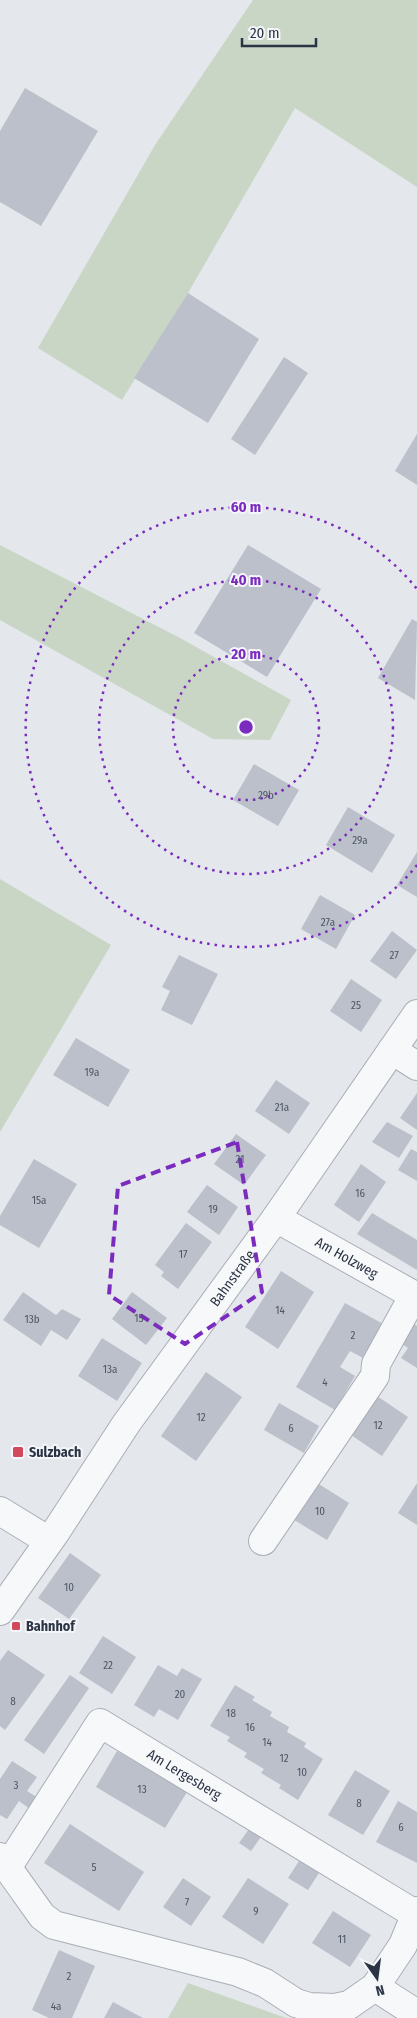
<svg xmlns="http://www.w3.org/2000/svg" width="417" height="2018" font-family="'Fira Sans Condensed',sans-serif">
<style>
.green{fill:#c9d6c5}
.building{fill:#bbc0ca}
.lines{fill:none;stroke-linecap:round;stroke-linejoin:round}
.minor-casing{stroke:#a9aeb7;stroke-width:30}
.minor{stroke:#f7f8fa;stroke-width:28}
.marked{fill:none;stroke:#7b2cbf;stroke-width:4;stroke-dasharray:10 6;stroke-linejoin:round}
.ring{fill:none;stroke:#7b2cbf;stroke-width:2.5;stroke-dasharray:2.5 5}
.poi-dot{fill:#d1495b;stroke:#f4f6f9;stroke-width:2}
.labels{text-anchor:middle;dominant-baseline:central;stroke-width:4;stroke-linejoin:round;paint-order:stroke}
.number-label{font-size:11px;fill:#4f5766}
.street-label{font-size:14px;fill:#2b3445;stroke:#f4f6f9}
.poi-label{font-size:14px;font-weight:bold;fill:#2b3445;stroke:#f4f6f9;text-anchor:start}
.centre{fill:#7b2cbf;stroke:#f4f6f9;stroke-width:2.5}
.ring-label{font-size:15px;text-anchor:middle;font-weight:bold;fill:#7b2cbf;stroke:#f4f6f9;stroke-width:4;stroke-linejoin:round;paint-order:stroke}
</style>
<rect width="100%" height="100%" fill="#e4e7ec"/>
<!-- green -->
<g class="green">
<path d="M253,0H417V187L295,108L188,293L122,400L38,348L155,145Z"/>
<path d="M0,545L180,638L291,700L270,740L213,739L0,620Z"/>
<path d="M0,879L111,945L0,1132Z"/>
<path d="M188,1983L286,2018H168Z"/>
</g>
<!-- building -->
<g class="building">
<path d="M25,88L98,131L41,226L0,202V131Z"/>
<path d="M188,293L259,339L208,423L134,378Z"/>
<path d="M284,357L308,373L255,455L231,439Z"/>
<path d="M417,434V485L395,471Z"/>
<path d="M248,545L321,589L267,677L194,633Z"/>
<path d="M412,619L417,622L415,700L378,678Z"/>
<path d="M254,764L299,790L278,826L233,800Z"/>
<path d="M348,807L395,835L372,873L326,845Z"/>
<path d="M417,852V897L397,885Z"/>
<path d="M320,895L355,915L336,949L301,929Z"/>
<path d="M392,931L417,950L396,979L370,961Z"/>
<path d="M179,955L218,974L192,1025L161,1010L170,991L162,987Z"/>
<path d="M351,979L382,1000L361,1032L330,1011Z"/>
<path d="M76,1038L130,1070L108,1107L53,1075Z"/>
<path d="M276,1080L310,1103L289,1134L255,1111Z"/>
<path d="M417,1093V1130L400,1118Z"/>
<path d="M387,1122L413,1136L399,1158L372,1142Z"/>
<path d="M236,1134L266,1155L244,1185L214,1164Z"/>
<path d="M411,1149L417,1152V1181L398,1170Z"/>
<path d="M34,1159L77,1184L39,1248L0,1225V1216Z"/>
<path d="M361,1164L386,1182L359,1222L334,1205Z"/>
<path d="M207,1185L238,1207L219,1235L187,1212Z"/>
<path d="M372,1213L417,1240V1270L357,1234Z"/>
<path d="M186,1223L212,1242L178,1289L161,1276L164,1272L155,1265Z"/>
<path d="M281,1271L314,1292L278,1349L245,1327Z"/>
<path d="M23,1292L56,1315L62,1309L81,1319L67,1340L51,1330L41,1346L3,1320Z"/>
<path d="M132,1292L167,1318L146,1345L112,1319Z"/>
<path d="M345,1303L385,1325L365,1359L350,1351L340,1367L355,1376L335,1410L296,1387Z"/>
<path d="M410,1321L417,1326V1368L401,1358L408,1348L397,1341Z"/>
<path d="M102,1338L142,1363L117,1401L78,1376Z"/>
<path d="M206,1372L242,1397L196,1461L161,1436Z"/>
<path d="M374,1394L408,1417L382,1456L348,1433Z"/>
<path d="M279,1403L319,1426L304,1453L264,1430Z"/>
<path d="M314,1481L349,1503L327,1540L291,1518Z"/>
<path d="M417,1483V1525L398,1513Z"/>
<path d="M70,1553L101,1575L69,1619L38,1598Z"/>
<path d="M103,1636L136,1657L112,1694L79,1673Z"/>
<path d="M8,1650L45,1675L5,1730L0,1726V1661Z"/>
<path d="M158,1665L177,1676L182,1668L202,1679L178,1720L159,1709L154,1717L134,1705Z"/>
<path d="M70,1675L89,1688L44,1754L24,1740Z"/>
<path d="M235,1685L255,1697L252,1700L272,1712L270,1716L289,1727L287,1732L306,1743L304,1747L323,1759L298,1800L279,1788L281,1785L261,1773L264,1769L244,1757L247,1753L227,1741L230,1737L210,1726Z"/>
<path d="M117,1751L187,1792L165,1828L96,1787Z"/>
<path d="M12,1761L37,1777L27,1791L38,1798L30,1809L19,1801L7,1819L0,1815V1779Z"/>
<path d="M355,1770L390,1791L363,1835L328,1815Z"/>
<path d="M398,1801L417,1812V1863L376,1842Z"/>
<path d="M70,1824L144,1872L119,1911L44,1863Z"/>
<path d="M251,1826L263,1834L251,1851L239,1843Z"/>
<path d="M299,1861L319,1873L308,1890L288,1878Z"/>
<path d="M183,1878L211,1897L191,1926L163,1907Z"/>
<path d="M248,1878L289,1904L263,1944L222,1917Z"/>
<path d="M333,1911L371,1935L350,1967L312,1943Z"/>
<path d="M59,1950L95,1966L72,2018H49L32,2010Z"/>
<path d="M113,2002L143,2018H104Z"/>
</g>
<g class="lines">
<!-- minor casing -->
<g class="minor-casing">
<g id="minor">
<path d="M392,1050L417,1066"/>
<path id="s1" d="M276,1218L417,1297"/>
<path d="M0,1511L49,1541"/>
<path d="M263,1541L375,1376L376,1364L414,1295"/>
<path id="s2" d="M0,1611L55,1533L126,1424L276,1218L417,1014"/>
<path d="M0,1857L42,1916L54,1925L238,1972L265,1983L296,2003L309,2007L335,2008L349,2005L375,1987L403,1945L417,1911"/>
<path id="s3" d="M7,1868L100,1723L415,1914"/>
<path d="M375,1987L417,2014"/>
</g>
</g>
<!-- minor -->
<use href="#minor" class="minor"/>
</g>
<!-- marked area -->
<path class="marked" d="M237,1142L262,1292L185,1344L109,1295L118,1186Z"/>
<!-- distance rings -->
<g class="ring">
<circle cx="246" cy="727" r="73"/>
<circle cx="246" cy="727" r="147"/>
<path d="M417 865A220 220 0 1 1 417 589"/>
</g>
<!-- markers -->
<g class="poi-dot">
<rect x="12" y="1446" width="12" height="12" rx="2.5"/>
<rect x="11" y="1621" width="10" height="10" rx="2.5"/>
</g>
<g class="labels">
<!-- number labels -->
<g class="number-label">
<text x="266" y="795">29b</text>
<text x="360" y="840">29a</text>
<text x="328" y="922">27a</text>
<text x="394" y="955">27</text>
<text x="356" y="1005">25</text>
<text x="92" y="1072">19a</text>
<text x="282" y="1107">21a</text>
<text x="240" y="1159">21</text>
<text x="360" y="1193">16</text>
<text x="39" y="1200">15a</text>
<text x="213" y="1209">19</text>
<text x="183" y="1254">17</text>
<text x="280" y="1310">14</text>
<text x="139" y="1318">15</text>
<text x="32" y="1319">13b</text>
<text x="353" y="1335">2</text>
<text x="110" y="1369">13a</text>
<text x="325" y="1382">4</text>
<text x="201" y="1417">12</text>
<text x="378" y="1425">12</text>
<text x="291" y="1428">6</text>
<text x="320" y="1511">10</text>
<text x="69" y="1587">10</text>
<text x="108" y="1665">22</text>
<text x="180" y="1694">20</text>
<text x="13" y="1701">8</text>
<text x="231" y="1713">18</text>
<text x="250" y="1727">16</text>
<text x="267" y="1742">14</text>
<text x="284" y="1758">12</text>
<text x="302" y="1772">10</text>
<text x="16" y="1785">3</text>
<text x="142" y="1789">13</text>
<text x="359" y="1803">8</text>
<text x="401" y="1827">6</text>
<text x="94" y="1867">5</text>
<text x="187" y="1902">7</text>
<text x="256" y="1911">9</text>
<text x="342" y="1939">11</text>
<text x="69" y="1976">2</text>
<text x="56" y="2006">4a</text>
</g>
<!-- street labels -->
<g class="street-label">
<text stroke="none"><textPath href="#s1" startOffset="81">Am Holzweg</textPath></text>
<text stroke="none"><textPath href="#s2" startOffset="406">Bahnstraße</textPath></text>
<text stroke="none"><textPath href="#s3" startOffset="271">Am Lergesberg</textPath></text>
</g>
<!-- poi labels -->
<g class="poi-label">
<text x="29" y="1452">Sulzbach</text>
<text x="26" y="1626">Bahnhof</text>
</g>
</g>
<circle cx="246" cy="727" r="8" class="centre"/>
<g class="ring-label">
<text x="246" y="512">60 m</text>
<text x="246" y="585">40 m</text>
<text x="246" y="659">20 m</text>
</g>
<!-- north arrow -->
<g transform="translate(377 1978) rotate(166)" stroke="#f4f6f9" stroke-width="4" paint-order="stroke">
<path d="M0-4L9 19L0 12L-9 19Z" fill="#2b3445"/>
<text y="-8" font-size="14" font-weight="bold" text-anchor="middle" fill="#2b3445">N</text>
</g>
<!-- scale -->
<path d="M242 38v8h74v-8" fill="none" stroke="#2b3445" stroke-width="2.5"/>
<text x="250" y="38" font-size="15" fill="#2b3445" stroke="#f4f6f9" stroke-width="4" paint-order="stroke">20 m</text>
</svg>
